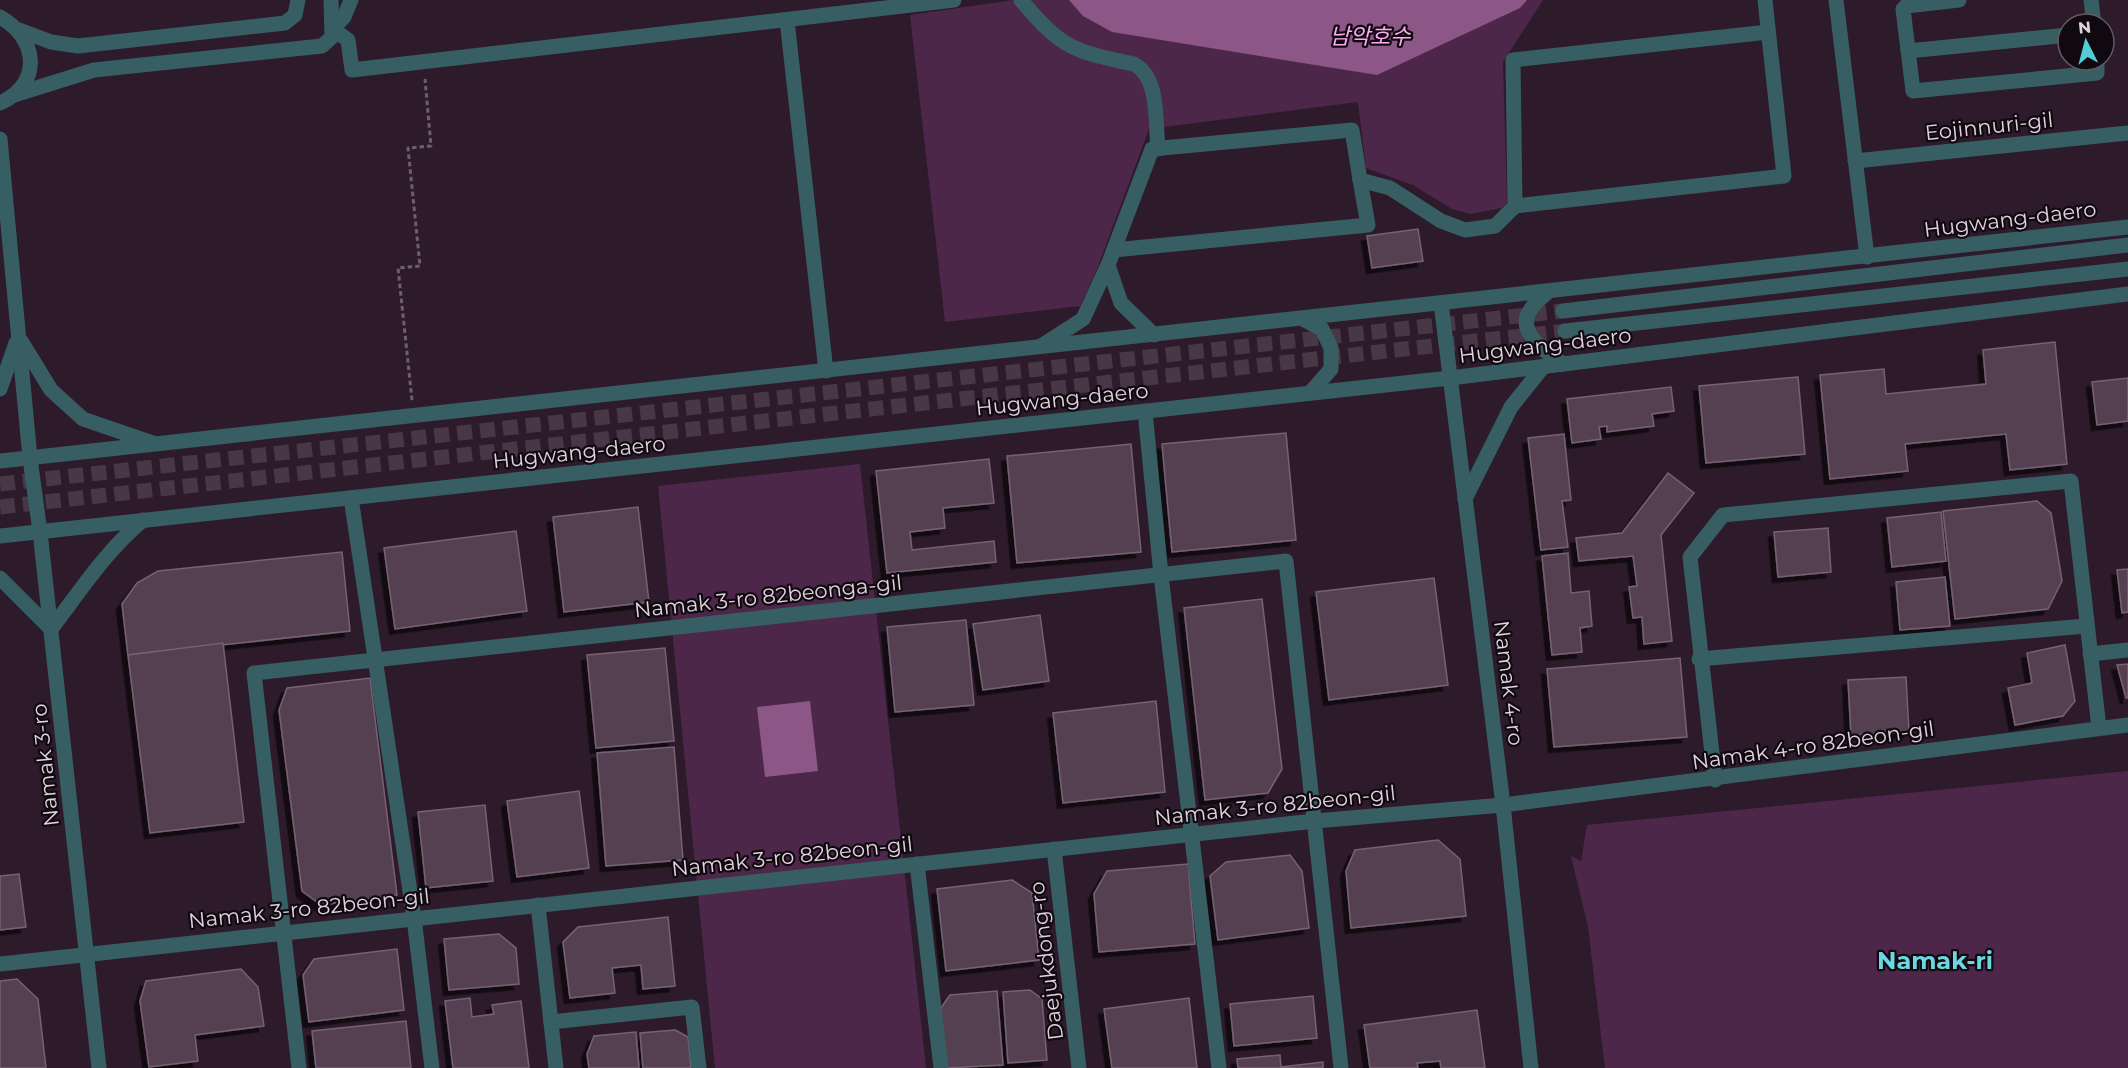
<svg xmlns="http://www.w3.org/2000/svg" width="2128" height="1068" font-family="Montserrat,'Noto Sans KR',sans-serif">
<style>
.green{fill:#4d2749}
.water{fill:#8c5686}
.building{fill:#544051;stroke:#776174;stroke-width:1.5;filter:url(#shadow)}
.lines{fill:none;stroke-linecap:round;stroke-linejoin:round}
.minor-tunnel{stroke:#483746;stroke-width:15;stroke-dasharray:15 8;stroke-linecap:butt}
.path{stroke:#6f5f6d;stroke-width:3;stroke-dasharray:4.5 3;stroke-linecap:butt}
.minor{stroke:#375e62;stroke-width:15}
.labels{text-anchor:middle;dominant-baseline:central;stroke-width:4.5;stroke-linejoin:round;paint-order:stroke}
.street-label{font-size:21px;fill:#e0d3de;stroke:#110910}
.water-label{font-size:22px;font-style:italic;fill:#fbabf1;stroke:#110910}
.quarter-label{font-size:24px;font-weight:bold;fill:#6bd7e0;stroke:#110910}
</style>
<defs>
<filter id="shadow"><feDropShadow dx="-5.5" dy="5.5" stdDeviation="0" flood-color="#0009"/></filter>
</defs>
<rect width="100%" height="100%" fill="#2d1b2b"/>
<!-- green -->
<g class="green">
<path d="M1014,0H1543L1503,62L1507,203L1502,208L1470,214L1452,209L1413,185L1366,168L1358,102L1149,129L1096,272L1080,306L945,322L910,15Z"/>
<path d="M860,464L926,1068H715L658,486Z"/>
<path d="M2128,771V1068H1605L1588,927L1571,856L1581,861L1587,825Z"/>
</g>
<!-- water -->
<g class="water">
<path d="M1069,0H1527L1520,8L1377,75L1112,32L1083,16Z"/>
<path d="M810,701L818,771L765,777L757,707Z"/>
</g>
<!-- building -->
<g class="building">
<path d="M1418,229L1423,261L1372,268L1367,236Z"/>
<path d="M2055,342L2067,464L2010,470L2006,434L1905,444L1908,471L1830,479L1820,375L1884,369L1886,394L1986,384L1983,350Z"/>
<path d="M1798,377L1805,454L1706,463L1699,386Z"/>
<path d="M2128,378V421L2097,425L2092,382Z"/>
<path d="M1671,387L1674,411L1652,414L1654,426L1607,432V426L1599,427L1601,439L1572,443L1567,399Z"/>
<path d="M1286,433L1296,540L1172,552L1162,444Z"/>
<path d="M1564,434L1571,500L1562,501L1568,547L1541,550L1528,438Z"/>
<path d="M1131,444L1141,552L1017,563L1007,456Z"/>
<path d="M989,459L994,503L943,508L945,528L910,532L912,550L994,541L996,562L887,573L876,471Z"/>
<path d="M1668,473L1694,493L1661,535L1672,641L1644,644L1642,617L1633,618L1629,587L1637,586L1633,556L1579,561L1576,538L1622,533Z"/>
<path d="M2037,501L2051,513L2062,581L2048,609L1955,619L1943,511Z"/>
<path d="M638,507L649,602L564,612L553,517Z"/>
<path d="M1941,512L1946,561L1892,567L1887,518Z"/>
<path d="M1828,528L1831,572L1778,577L1774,532Z"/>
<path d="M516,531L527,611L395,629L384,548Z"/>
<path d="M342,552L350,631L128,655L122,604L137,583L158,571Z"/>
<path d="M1568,553L1571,593L1589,591L1592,626L1580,628L1582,652L1552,655L1542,556Z"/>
<path d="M2128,569V612L2122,613L2117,570Z"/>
<path d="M1945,577L1950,626L1900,630L1896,582Z"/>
<path d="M1434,578L1448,685L1329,700L1316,592Z"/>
<path d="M1262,599L1282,769L1268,793L1205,800L1184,608Z"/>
<path d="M1040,615L1049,681L983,690L973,624Z"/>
<path d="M966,620L974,705L895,712L887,627Z"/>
<path d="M223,643L244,822L150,833L128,655Z"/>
<path d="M2065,645L2075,701L2063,716L2015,725L2008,688L2032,683L2027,653Z"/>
<path d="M665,648L674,741L596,748L587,655Z"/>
<path d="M1680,658L1687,737L1554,747L1547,669Z"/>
<path d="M2128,664V698H2126L2117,665Z"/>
<path d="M1906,677L1909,732L1851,735L1848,680Z"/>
<path d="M370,678L397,895L321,905L302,891L279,710L287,688Z"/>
<path d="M1156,701L1165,792L1063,803L1053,713Z"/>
<path d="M674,747L683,860L606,866L597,753Z"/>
<path d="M579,791L589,868L517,877L507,801Z"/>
<path d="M485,805L493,881L426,888L418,812Z"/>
<path d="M1438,840L1460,859L1466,916L1351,928L1346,871L1355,850Z"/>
<path d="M1290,855L1302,871L1309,928L1218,940L1210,876L1226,862Z"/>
<path d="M1188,864L1195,944L1099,952L1094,894L1107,871Z"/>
<path d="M19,874L26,927L0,930V876Z"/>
<path d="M1012,880L1032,893L1039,960L946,971L937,889Z"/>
<path d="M668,917L675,986L643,989L641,965L612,968L615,993L570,998L563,942L578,927Z"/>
<path d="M499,934L516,948L519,984L449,990L444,939Z"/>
<path d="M397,949L404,1010L309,1022L303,975L314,959Z"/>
<path d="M241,969L258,987L264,1026L195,1035L198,1061L149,1067L140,1001L146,981Z"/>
<path d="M17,979L38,999L46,1068H0V981Z"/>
<path d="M1030,990L1042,999L1047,1060L1008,1063L1003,992Z"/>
<path d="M997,991L1003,1065L945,1068L940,1009L950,995Z"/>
<path d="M1313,996L1317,1038L1234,1046L1230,1004Z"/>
<path d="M470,998L472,1017L494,1014L492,1005L521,1001L529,1068H453L445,1001Z"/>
<path d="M1189,998L1197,1068H1112L1104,1009Z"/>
<path d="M1477,1010L1485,1068H1441L1440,1061L1417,1063L1418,1068H1370L1364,1025Z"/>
<path d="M406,1021L411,1068H316L312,1031Z"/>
<path d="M675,1030L688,1037L691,1068H643L640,1033Z"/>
<path d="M636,1032L639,1068H589L587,1054L594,1036Z"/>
<path d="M1280,1055L1281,1067L1323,1062V1068H1238L1237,1059Z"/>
</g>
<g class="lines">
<!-- minor-tunnel -->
<g class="minor-tunnel">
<path d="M0,484L1563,311"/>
<path d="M0,507L1565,331"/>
</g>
<!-- path -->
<path class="path" d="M412,400L398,268L420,266L408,148L431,146L425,79"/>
<!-- minor -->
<g class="minor">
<path d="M351,0L344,17L333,29L348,40L352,70L954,0"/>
<path d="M1021,0C1062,49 1073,51 1134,64C1160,78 1155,122 1158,149"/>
<path d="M1836,0L1867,257"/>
<path d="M1959,0L1906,6L1903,9L1913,91L2097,73V60"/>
<path d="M2091,0L2094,24"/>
<path d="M0,17C38,38 43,84 0,103"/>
<path d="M787,20L826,371"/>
<path d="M19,30L51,42L78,46L285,23L295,15L298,0"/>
<path d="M1908,51L2068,35"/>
<path d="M14,95L94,70L322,46L332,37L331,0"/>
<path d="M0,139L30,458L40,532L99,1068"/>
<path d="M1855,161L2128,133"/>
<path d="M1515,206L1784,176L1765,0"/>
<path d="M1114,250L1368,225L1360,180"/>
<path d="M1108,265L1121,303L1154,335"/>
<path d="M1548,292C1542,297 1535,302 1531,309C1514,332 1547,353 1563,364"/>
<path d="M1441,303L1503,805L1531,1068"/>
<path d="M1563,311L2128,245"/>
<path d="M1303,319L1322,329L1331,348V369L1310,393"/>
<path d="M1565,331L2128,269"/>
<path d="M21,341L51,390L83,419L153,443"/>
<path d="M1041,346L1083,319L1108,265L1152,149L1352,130L1360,180L1390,188L1441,221L1465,230L1495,226L1515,206L1513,60L1768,32"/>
<path d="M0,389L16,343"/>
<path d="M1145,411L1161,575L1219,1068"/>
<path d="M0,461L2128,227"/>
<path d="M351,498L414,918L432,1068"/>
<path d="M1465,499L1511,407L1543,367"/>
<path d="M0,536L1450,378L2128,294"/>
<path d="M0,578L51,629C81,590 105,552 143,520"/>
<path d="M2090,654L2128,650"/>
<path d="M1699,659L2086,626"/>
<path d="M1715,780L1690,557L1723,515L2071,481L2099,728"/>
<path d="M1054,849L1079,1068"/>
<path d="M917,864L941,1068"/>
<path d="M538,905L556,1068"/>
<path d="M0,964L1315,821L1503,805L2128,725"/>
<path d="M551,1022L692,1007L699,1068"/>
<path d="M299,1068L254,673L1286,561L1341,1068"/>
</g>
</g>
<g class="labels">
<!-- street labels -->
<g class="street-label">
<text transform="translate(1989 126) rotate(-6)">Eojinnuri-gil</text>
<text transform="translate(2010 219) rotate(-7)">Hugwang-daero</text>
<text transform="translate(1545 345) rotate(-7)">Hugwang-daero</text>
<text transform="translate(1062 399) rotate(-6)">Hugwang-daero</text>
<text transform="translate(579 452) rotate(-6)">Hugwang-daero</text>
<text transform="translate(768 596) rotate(-6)">Namak 3-ro 82beonga-gil</text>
<text transform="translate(1509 683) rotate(83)">Namak 4-ro</text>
<text transform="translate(1813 745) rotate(-8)">Namak 4-ro 82beon-gil</text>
<text transform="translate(45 765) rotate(-96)">Namak 3-ro</text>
<text transform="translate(1275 805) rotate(-6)">Namak 3-ro 82beon-gil</text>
<text transform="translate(792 856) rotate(-6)">Namak 3-ro 82beon-gil</text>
<text transform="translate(309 908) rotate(-6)">Namak 3-ro 82beon-gil</text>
<text transform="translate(1046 961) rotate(-97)">Daejukdong-ro</text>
</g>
<!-- water labels -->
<g class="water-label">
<text x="1370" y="36">남악호수</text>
</g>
<!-- quarter labels -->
<g class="quarter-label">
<text x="1935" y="960">Namak-ri</text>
</g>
</g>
<!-- north arrow -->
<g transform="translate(2086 42) rotate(354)"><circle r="28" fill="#110910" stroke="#645a62" stroke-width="1.5"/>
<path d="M0-4.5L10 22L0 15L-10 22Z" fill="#52ccd6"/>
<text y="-9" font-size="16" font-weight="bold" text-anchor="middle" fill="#e0d3de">N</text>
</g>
</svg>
